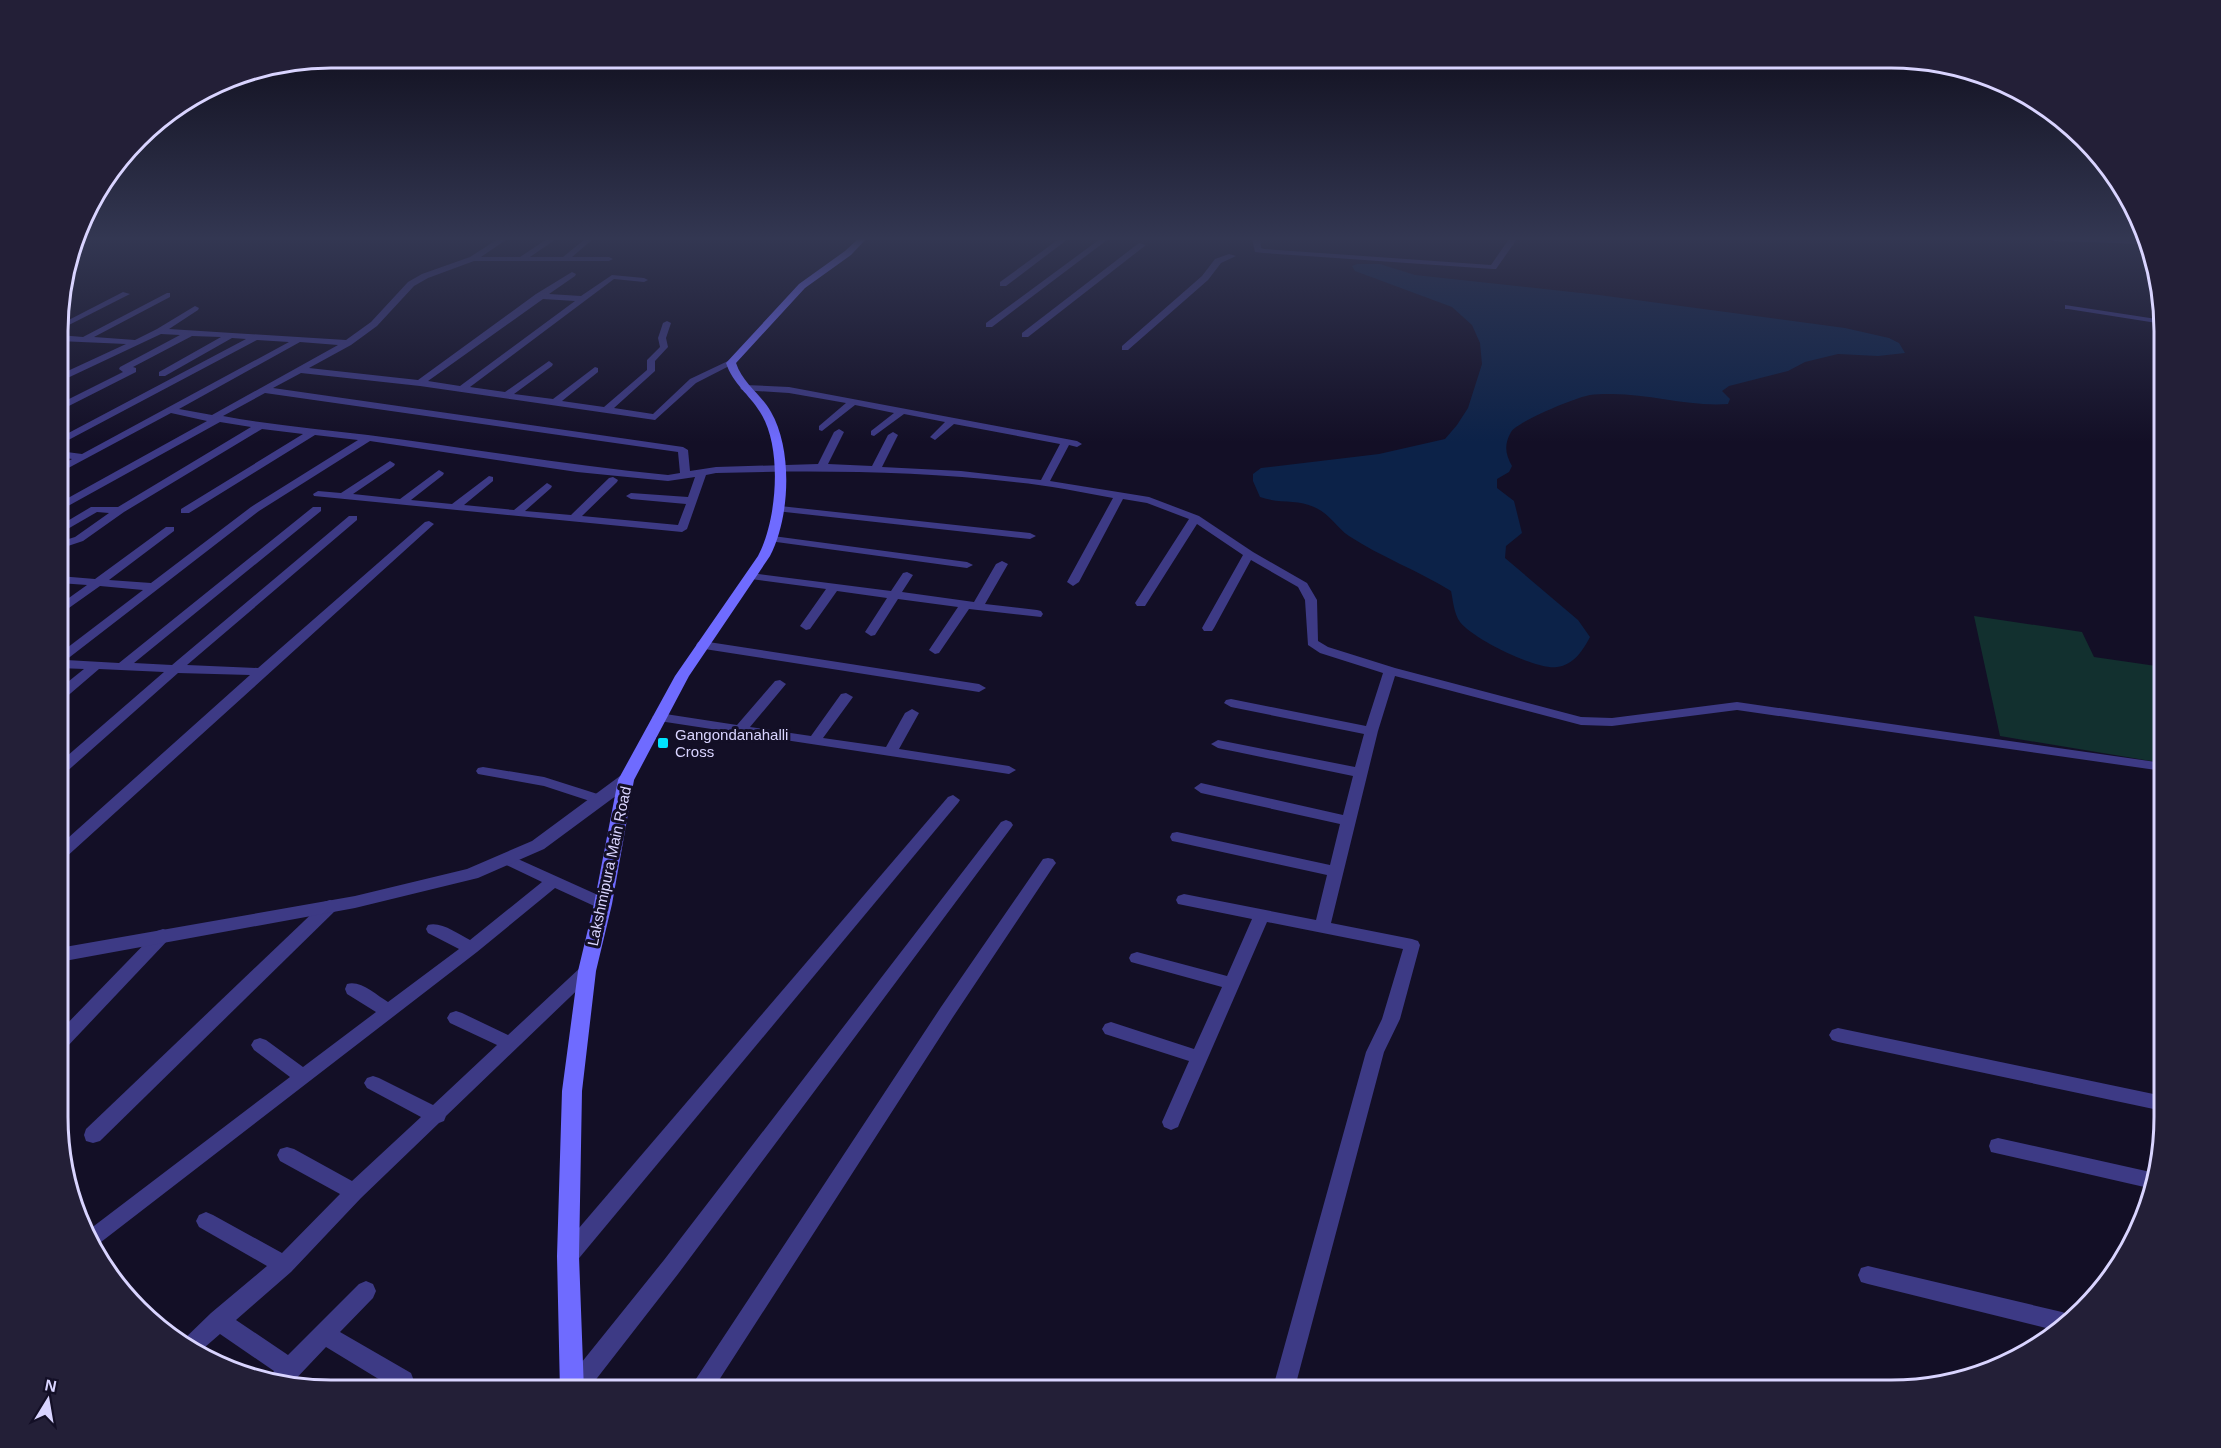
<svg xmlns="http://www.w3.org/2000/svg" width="2221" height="1448" font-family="Helvetica,sans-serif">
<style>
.green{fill:#12302f}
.water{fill:#0c2248}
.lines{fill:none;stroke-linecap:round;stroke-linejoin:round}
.minor{fill:#3d3a85;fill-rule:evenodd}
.tertiary{fill:#3d3a85;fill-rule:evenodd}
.secondary{fill:#6f6bff;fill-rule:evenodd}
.poi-dot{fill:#00e5ff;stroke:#130f26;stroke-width:2}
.labels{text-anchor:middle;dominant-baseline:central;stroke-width:6;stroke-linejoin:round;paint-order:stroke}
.poi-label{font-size:15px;fill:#d9d4ff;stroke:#130f26;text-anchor:start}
.street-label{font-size:15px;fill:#d9d4ff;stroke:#130f26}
.rim{fill:none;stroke:#d9d4ff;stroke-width:3}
</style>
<rect width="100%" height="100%" fill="#130f26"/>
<!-- green -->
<path class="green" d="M1974,616L2082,632L2094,657L2163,667V763L2000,736Z"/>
<!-- water -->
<path class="water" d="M1357,264H1380L1415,275L1599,295L1845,328L1889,338L1899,343L1905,353L1878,356L1838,354L1805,362L1788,371L1729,386L1722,391L1730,399L1728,404C1688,407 1648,393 1608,394C1602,394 1595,394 1590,395C1577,397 1516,422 1511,432C1504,445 1505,453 1512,466L1509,472L1497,479V488L1514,501L1522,533L1506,546L1505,558L1578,620L1590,637C1583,650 1574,665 1557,667C1536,670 1473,639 1460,622C1454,614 1453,600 1451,591C1419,571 1381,557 1349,536C1337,528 1329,513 1314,507C1297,499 1279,504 1260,497L1253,481V474L1261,468L1379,454L1445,439L1457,425L1468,408L1482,364L1480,343L1472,325L1452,307L1355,271L1352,266Z"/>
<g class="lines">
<!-- minor -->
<g class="minor">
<path d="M498,239H507L481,257H520L547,239H556L530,257H563L585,239H593L572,257H609L613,259L609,261H474L428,278L414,286L377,326L351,345L309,368L418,380L536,294L572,272L576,274L575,276L549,294L581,296L612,275L644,278L648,280L644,282L614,279L470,387L505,392L549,361L553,364L552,366L514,394L553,399L595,367L598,368V372L562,401L604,407L647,370V360L660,347L658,338L663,323L667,321L671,323L666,338L668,347L655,361V371L614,408L653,414L690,379L728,361L735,363L696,383L655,420L420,386L301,373L273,388L683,447L688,450L690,471L716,467L818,464L834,432L839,429L844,432L828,464L872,466L888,435L893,432L898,435L882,467L961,471L1041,480L1060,444L954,424L935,440L930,437L945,422L904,414L874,436L871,435V431L894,413L855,405L822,431L819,430V426L846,403L789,393L742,390L740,388L745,385L789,387L1077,441L1082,444L1077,447L1069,445L1050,481L1149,497L1199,516L1253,552L1307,583L1317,600L1318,641L1328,647L1395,668L1581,717L1612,718L1737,702L2163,763V771L1737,710L1612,726L1581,725L1395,676L1378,731L1331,923L1412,939L1418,941L1420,945L1400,1019L1384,1052L1294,1391H1272L1366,1052L1382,1019L1403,949L1267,922L1180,1122L1178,1127L1171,1130L1164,1127L1162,1122L1189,1061L1105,1034L1102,1029L1105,1024L1111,1022L1194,1049L1222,987L1131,962L1129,958L1131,954L1137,952L1227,976L1252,919L1178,904L1176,900L1178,896L1184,894L1316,920L1327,875L1177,842L1172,841L1170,837L1172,833L1177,832L1330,865L1340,824L1201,793L1194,788L1201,783L1343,815L1353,776L1218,748L1211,744L1218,740L1355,767L1364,734L1231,707L1224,703L1226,700L1231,699L1366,726L1383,673L1320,653L1308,645L1305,600L1298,587L1251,560L1214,628L1212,631H1204L1202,628L1243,555L1197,524L1145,606H1137L1135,603L1189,519L1147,503L1123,499L1079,582L1073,586L1067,582L1113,498C1080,492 1047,485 1014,482C914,471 816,470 716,473L706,475L687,529L682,532L314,496L313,494L318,491L341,493L390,461L395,464L394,466L353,494L400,499L439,470L444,473L443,475L411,500L452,504L489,476L493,477V481L464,505L514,510L547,483L552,486L551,488L525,511L571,515L609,478L613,477L618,480L617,482L582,516L678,525L686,504L631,499L626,496L631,493L688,497L695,477L668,481L577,472L370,441L259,511L66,660L119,663L313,507H321V511L134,663L172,665L349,516H357V520L187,665L258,668L425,522L429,521L434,524L64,859L59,860V846L250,675L178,673L64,774L59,775V763L164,672L99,669L64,699L59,700V689L84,669L59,668V654L143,590L100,586L59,615V605L87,585L59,583V576L95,579L166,527H174V531L109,580L151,583L251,507L358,440L315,435L189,513H181V509L303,434L262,429L124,512L83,541L59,549V542L75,537L109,513L97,512L59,534V526L91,507H118L251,427L220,422L59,511V503L207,421L171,413L59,473V466L72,459L59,457V451L82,454L289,342L257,340L59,445V438L246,339L232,338L165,376H159V372L221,337L192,336L133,367L136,368V372L59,411V404L123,372L119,369L120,367L180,335L161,334L59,382V375L126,344L59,341V335L83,337L167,293H170V297L94,337L135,340L157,329L195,306L199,308L198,310L169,329L346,340L371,322L408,282L422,274L470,257ZM543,299L575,301L460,386L428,381ZM300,342L338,345L212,415L179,409ZM265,393L678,452L680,473L668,475C567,465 468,448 368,435C319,429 271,425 223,416Z"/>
<path d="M1059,239H1068L1006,286H1000V282Z"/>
<path d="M1100,239L1107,240L992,327H986V323Z"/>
<path d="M1252,239H1260L1261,248L1264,249L1491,265L1509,239H1517L1496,269H1493L1264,253L1255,252Z"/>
<path d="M2049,239L2141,240L2143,244L2053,241Z"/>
<path d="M1139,243L1146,245L1028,337H1022V333Z"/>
<path d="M1229,254L1236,256L1221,263L1208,280L1128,350H1122V346L1202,276L1215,259Z"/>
<path d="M123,292L130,294L59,330V325Z"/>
<path d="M2065,305L2163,320V324L2068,309H2065Z"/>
<path d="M780,506L1030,533L1036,536L1030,539L776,511V507Z"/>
<path d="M773,536L967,562L973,565L967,568L769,541L767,539Z"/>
<path d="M1002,561L1008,564L985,604L1037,610L1041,611L1043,614L1041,617L969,609L939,653L935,654L929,650L958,607L898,599L875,635L871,636L865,632L887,598L837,591L810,629L806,630L800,626L826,589L751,579L745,576L751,573L891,591L903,573L907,572L913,575L902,592L974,602L996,564Z"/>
<path d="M702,641L979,684L986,688L979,692L698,648L696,645L698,642Z"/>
<path d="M780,680L786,684L750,727L811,736L841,694L846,693L853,697L823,738L886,747L905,713L912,709L919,713L899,749L1009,766L1016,770L1009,774L659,721L652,717L659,713L737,725L775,681Z"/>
<path d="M483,767L544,777L607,797L609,800L602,805L544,786L478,774L476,771L478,768Z"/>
<path d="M953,795L960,800L958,803L575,1263L568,1265L561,1263L558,1256L561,1249L948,797Z"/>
<path d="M1006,820L1011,822L1013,825L1011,828L678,1274L587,1391H562L565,1383L664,1260L1001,822Z"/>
<path d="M507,854L609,900L611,904L609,908L603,910L555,888L477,952L92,1249L86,1232L290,1077L254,1050L251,1045L254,1040L260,1038L266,1040L303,1067L376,1012L347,994L345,989L347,984C361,980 376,995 388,1002L459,949L428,933L426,929L428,925C441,921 458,934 470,940L542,882L502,863L499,859L502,855Z"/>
<path d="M1048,858L1053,859L1056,863L1053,867L953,1017L712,1391H688L941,1007L1043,859Z"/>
<path d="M330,900L336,902L338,906L336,910L100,1141L93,1143L86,1141L84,1135L86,1129L324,902Z"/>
<path d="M163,929L169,931L171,935L169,939L65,1049L59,1051V1032L157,931Z"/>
<path d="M587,965L593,967L595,971L593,975L446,1116L444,1121L439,1123L361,1198L291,1272L236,1320L288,1355L359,1284L366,1281L373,1284L376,1291L373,1298L340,1332L411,1373L414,1381L411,1389L401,1391L395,1389L326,1347L290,1385L268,1381L274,1371L220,1334L197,1354L178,1345L211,1313L267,1266L199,1227L196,1221L199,1215L206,1212L213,1215L282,1253L340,1194L280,1161L277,1155L280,1149L287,1147L294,1149L352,1181L421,1117L367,1088L364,1083L367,1078L373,1076L379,1078L433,1105L497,1045L450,1023L447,1018L450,1013L456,1011L462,1013L508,1035L581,967Z"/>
<path d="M1838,1028L2163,1096V1111L1838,1042L1832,1040L1829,1035L1832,1030Z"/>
<path d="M1998,1138L2155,1173L2153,1189L1991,1152L1989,1146L1991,1140Z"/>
<path d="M1868,1266L2062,1312L2070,1315L2054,1330L1868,1284L1861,1282L1858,1275L1861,1268Z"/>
</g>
<!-- tertiary -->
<path class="tertiary" d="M626,775L632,776L634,780L632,784L544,849L478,878L355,908L59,962V948L355,896L467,869L532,841L620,776Z"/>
<!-- secondary -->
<path class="secondary" d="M858,239H866L851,255L805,288L736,363C743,384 761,394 771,412C793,450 790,518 770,556L689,676L634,780L612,904L596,971L582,1091L579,1256L584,1391H560L557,1256L562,1091L578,971L594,904L618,780L675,676L758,556C777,521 783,447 760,412C749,394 733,384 726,363L799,284L845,251Z"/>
</g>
<!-- sky -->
<linearGradient id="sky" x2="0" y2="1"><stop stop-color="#0a0815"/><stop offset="0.54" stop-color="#333752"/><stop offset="1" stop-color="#333752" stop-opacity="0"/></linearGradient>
<rect width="2221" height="442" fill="url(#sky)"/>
<!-- markers -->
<rect class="poi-dot" x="657" y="737" width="12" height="12" rx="3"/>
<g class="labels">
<!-- poi labels -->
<g class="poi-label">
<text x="675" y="734">Gangondanahalli<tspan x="675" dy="17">Cross</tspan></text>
</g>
<!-- street labels -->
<g class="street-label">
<text transform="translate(609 866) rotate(-78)">Lakshmipura Main Road</text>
</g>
</g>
<!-- crop -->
<path d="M0 0H2221V1448H0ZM331 68H1891A263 263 0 0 1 2154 331V1117A263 263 0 0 1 1891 1380H331A263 263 0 0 1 68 1117V331A263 263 0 0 1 331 68Z" fill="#231f37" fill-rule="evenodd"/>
<path class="rim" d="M331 68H1891A263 263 0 0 1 2154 331V1117A263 263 0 0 1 1891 1380H331A263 263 0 0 1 68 1117V331A263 263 0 0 1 331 68Z"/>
<!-- north arrow -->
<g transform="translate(48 1400) rotate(11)" stroke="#130f26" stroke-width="4.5" paint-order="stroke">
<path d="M0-4.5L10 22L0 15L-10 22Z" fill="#d9d4ff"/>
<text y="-9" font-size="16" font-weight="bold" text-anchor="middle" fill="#d9d4ff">N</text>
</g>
</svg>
